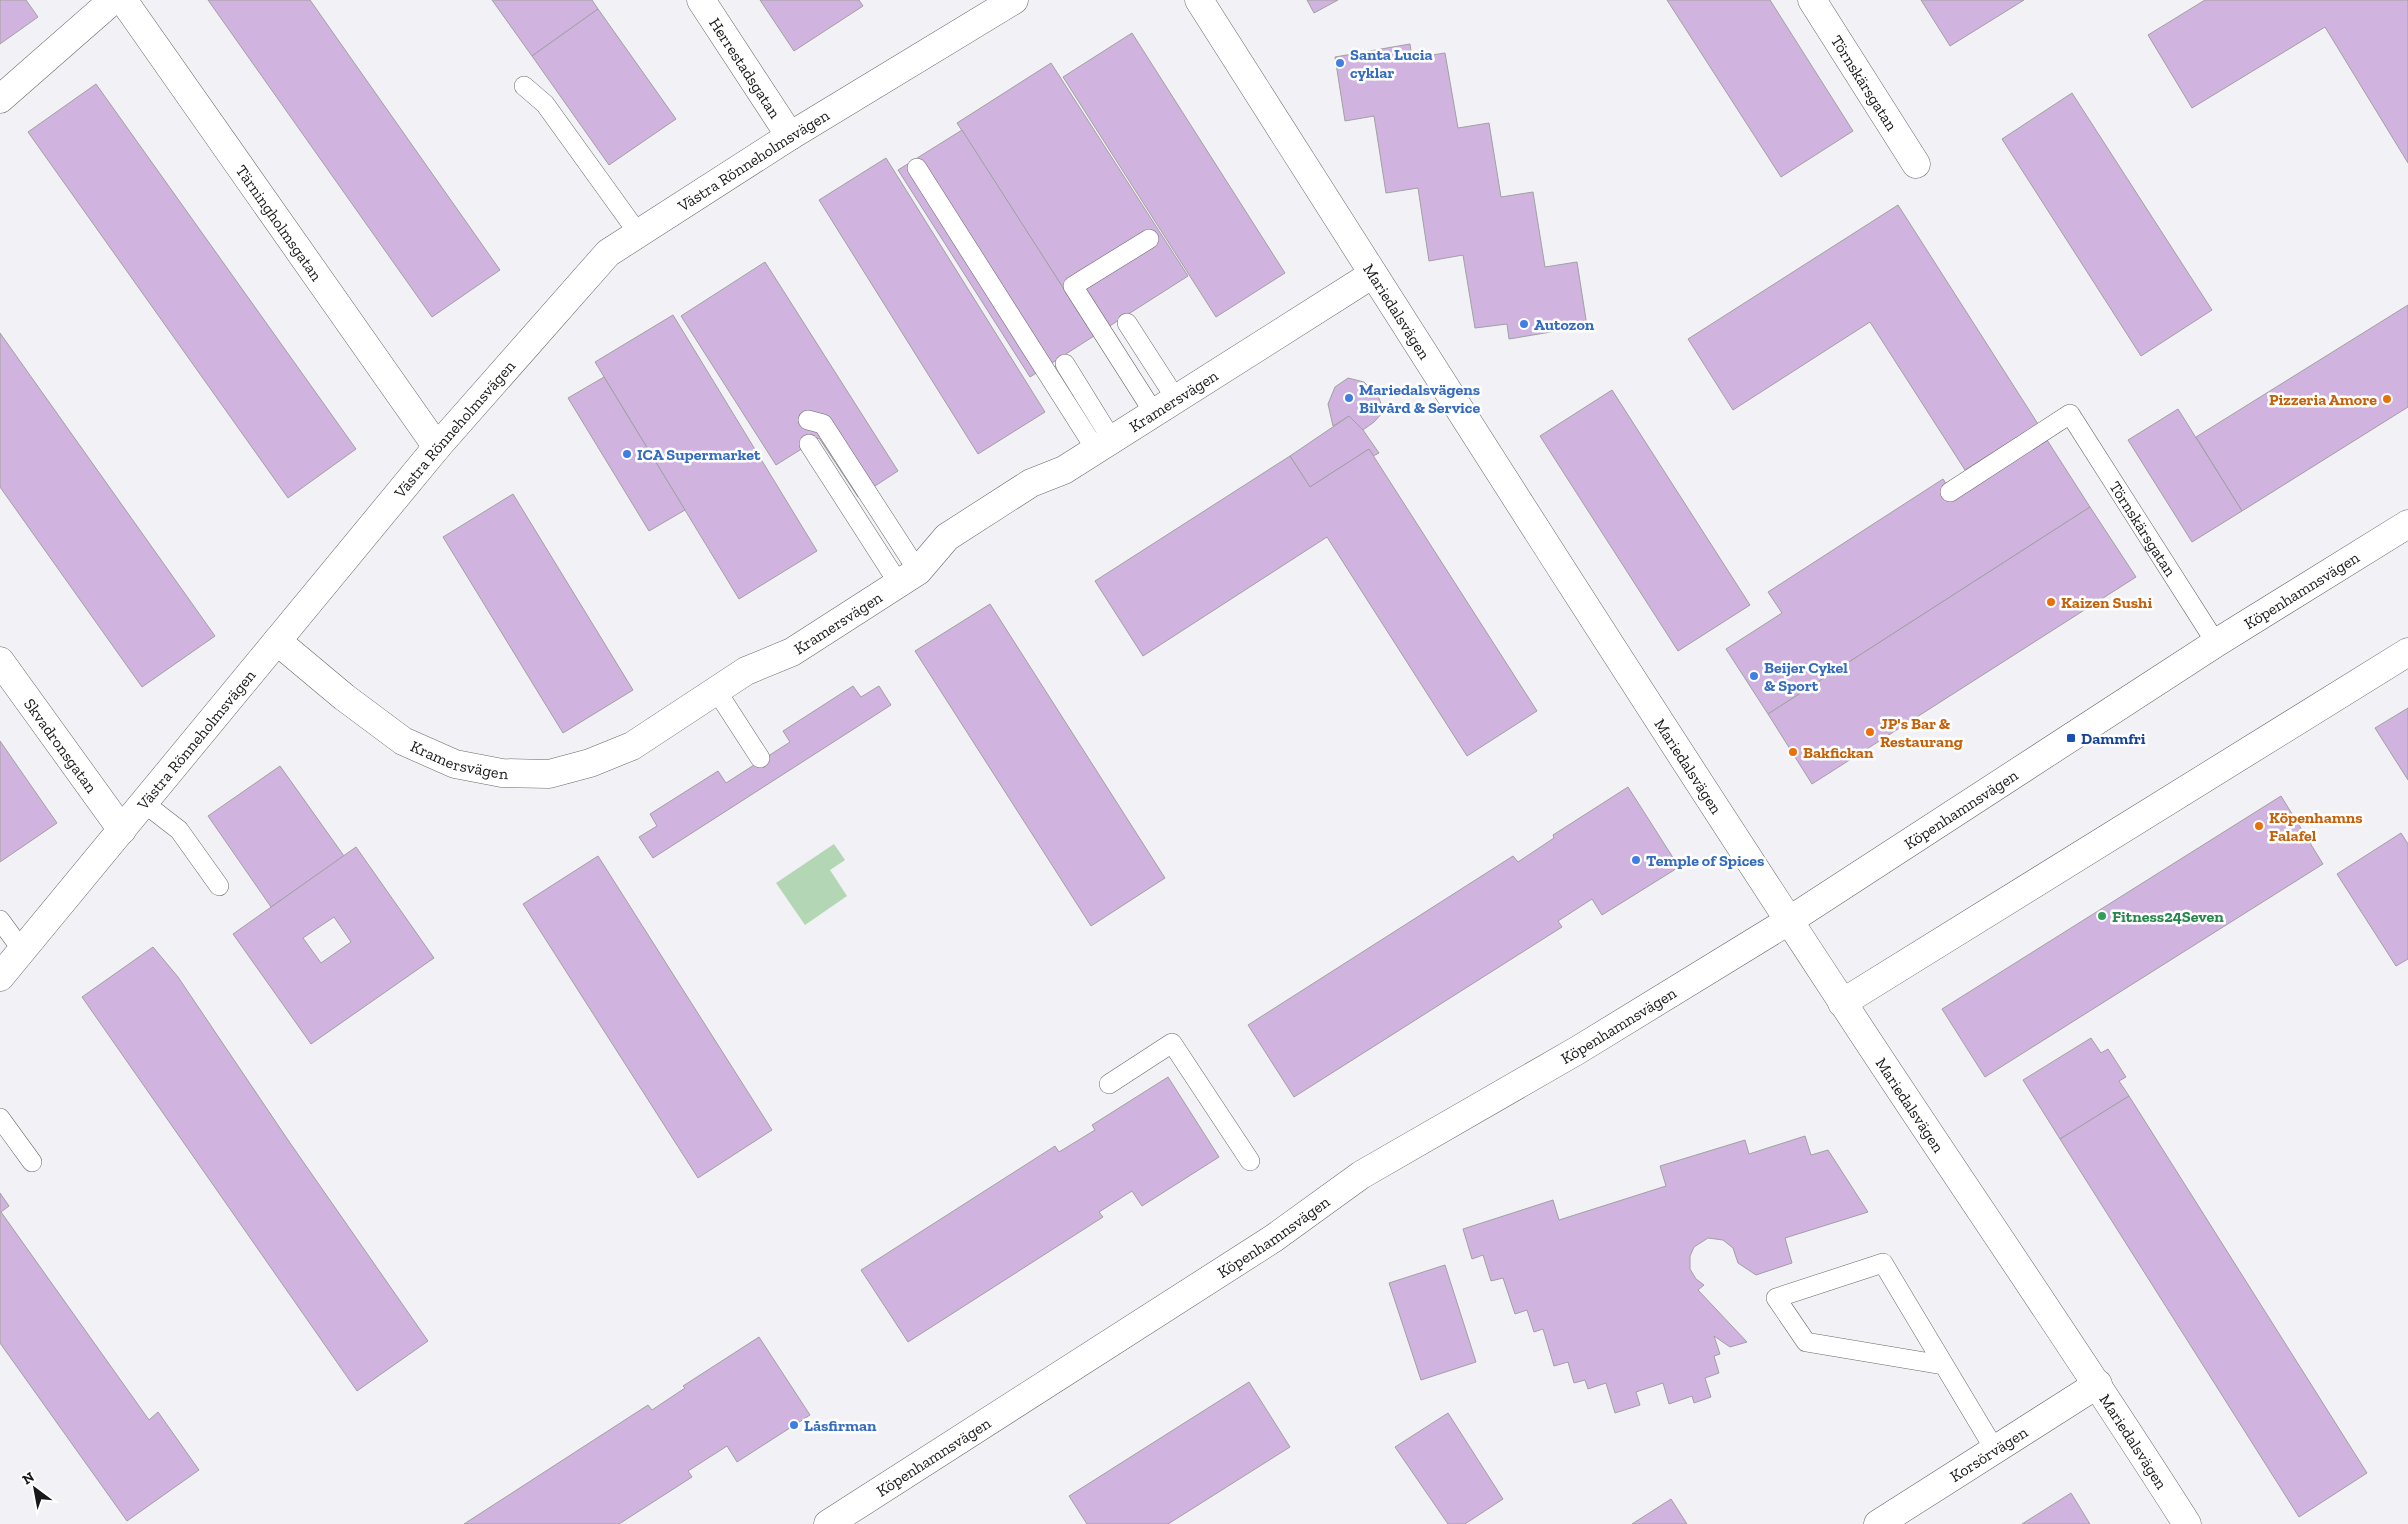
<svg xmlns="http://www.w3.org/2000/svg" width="2408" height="1524" font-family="'Zilla Slab',serif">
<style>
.green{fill:#b3d7b4}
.building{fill:#d0b4df;stroke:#a1a0a2;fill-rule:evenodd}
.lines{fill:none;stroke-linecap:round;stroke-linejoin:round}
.service-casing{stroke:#69696b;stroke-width:20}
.minor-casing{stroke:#69696b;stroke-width:29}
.tertiary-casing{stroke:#69696b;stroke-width:29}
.secondary-casing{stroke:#69696b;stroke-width:29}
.service{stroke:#fff;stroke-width:19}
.minor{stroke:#fff;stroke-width:28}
.tertiary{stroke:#fff;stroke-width:28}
.secondary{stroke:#fff;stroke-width:28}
.shop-dot{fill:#3f7fe0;stroke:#fff;stroke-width:2}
.food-dot{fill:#e8710a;stroke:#fff;stroke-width:2}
.transit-dot{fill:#1a4fb4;stroke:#fff;stroke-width:2}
.leisure-dot{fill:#2e9e5b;stroke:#fff;stroke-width:2}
.labels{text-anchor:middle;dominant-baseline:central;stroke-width:5;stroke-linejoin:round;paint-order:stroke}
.shop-label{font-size:16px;font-weight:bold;fill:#366cbe;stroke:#fff;text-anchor:start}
.street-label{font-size:16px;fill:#181819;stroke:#fff}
.food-label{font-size:16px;font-weight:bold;fill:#c56008;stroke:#fff;text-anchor:start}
.transit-label{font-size:16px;font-weight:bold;fill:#164399;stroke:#fff;text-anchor:start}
.leisure-label{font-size:16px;font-weight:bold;fill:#27864d;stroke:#fff;text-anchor:start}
</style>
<rect width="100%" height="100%" fill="#f2f1f5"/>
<!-- green -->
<path class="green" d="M834,844L845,860L830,870L847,896L805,925L776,883Z"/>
<!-- building -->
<g class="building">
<path d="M0,0H26L38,17L0,44Z"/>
<path d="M208,0H310L500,270L432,317Z"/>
<path d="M492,0H592L598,9L532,56Z"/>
<path d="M760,0H859L863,6L794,51Z"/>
<path d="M1307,0H1338L1314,13Z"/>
<path d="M1667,0H1770L1853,131L1781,177Z"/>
<path d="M1921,0H2024L1950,46Z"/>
<path d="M2205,0H2408V163L2325,27L2192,108L2148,35Z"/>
<path d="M598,9L676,119L609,165L532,56Z"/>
<path d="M1132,33L1285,273L1216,317L1063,77Z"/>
<path d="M1410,44L1412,58L1445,53L1458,128L1489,123L1501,197L1533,192L1545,267L1577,262L1587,326L1509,339L1507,324L1475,328L1463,255L1429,261L1418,188L1386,193L1374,116L1345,121L1335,57Z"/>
<path d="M1051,63L1188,276L1094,336L957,123Z"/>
<path d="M96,84L356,449L288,498L28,132Z"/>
<path d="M2072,93L2212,310L2141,356L2002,139Z"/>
<path d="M962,130L1094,336L1030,377L898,170Z"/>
<path d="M886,158L1045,412L978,454L819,200Z"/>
<path d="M1898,205L2038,424L1965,470L1870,322L1733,410L1688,339Z"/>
<path d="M765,262L898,471L858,497L819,438L776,465L681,316Z"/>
<path d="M2408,305V407L2242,511L2196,437Z"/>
<path d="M673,315L817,551L739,599L595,362Z"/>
<path d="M0,333L215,636L142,687L0,487Z"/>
<path d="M604,377L685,510L649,531L568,398Z"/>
<path d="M1348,378L1364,382L1378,396L1384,411L1374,422L1363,430L1349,416L1333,426L1328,404L1335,387Z"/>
<path d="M1612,390L1750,605L1678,651L1540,436Z"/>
<path d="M2178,409L2242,511L2192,542L2128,440Z"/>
<path d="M1349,416L1363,430L1379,453L1373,456L1369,449L1310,487L1290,456Z"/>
<path d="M2047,440L2090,507L1768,714L1726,649L1782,613L1768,592L1943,479L1956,499Z"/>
<path d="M1369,449L1537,711L1467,756L1327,537L1143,656L1095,581L1290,456L1310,487Z"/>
<path d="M513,494L633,690L563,733L443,537Z"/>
<path d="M2090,507L2136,577L1812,784L1768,714Z"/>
<path d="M990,604L1165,878L1091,926L915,651Z"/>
<path d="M853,686L861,697L879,686L891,705L653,858L639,837L657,826L650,814L718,771L726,783L790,742L783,731Z"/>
<path d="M2408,708V780L2375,728Z"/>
<path d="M0,741L57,823L0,862Z"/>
<path d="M280,766L344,856L271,907L208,816Z"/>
<path d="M1628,787L1679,867L1602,915L1592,899L1558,921L1562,927L1294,1097L1248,1025L1513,856L1518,862L1554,838L1553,835Z"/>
<path d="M2281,796L2323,864L1985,1077L1942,1009Z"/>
<path d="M2401,833L2408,844V959L2396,966L2337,874Z"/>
<path d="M356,847L434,958L311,1044L233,934ZM334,917L351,942L321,963L303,938Z"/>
<path d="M598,856L772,1130L698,1178L523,904Z"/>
<path d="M153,947L178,977L288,1140L428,1341L357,1391L82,997Z"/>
<path d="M2091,1038L2101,1053L2108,1049L2126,1077L2119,1081L2129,1096L2060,1139L2023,1080Z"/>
<path d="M1168,1077L1219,1157L1142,1206L1132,1191L1099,1212L1103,1217L908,1342L861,1270L1055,1146L1059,1152L1095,1130L1092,1125Z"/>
<path d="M2129,1096L2367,1473L2299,1517L2060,1139Z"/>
<path d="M1805,1136L1811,1155L1828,1150L1868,1212L1785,1238L1792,1263L1756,1275L1738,1263L1733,1248L1723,1240L1708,1238L1694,1247L1690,1256V1269L1696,1279L1704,1285L1698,1290L1747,1342L1730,1347L1714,1336L1720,1354L1714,1356L1719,1373L1705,1378L1711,1397L1694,1403L1692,1396L1669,1404L1663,1383L1636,1392L1640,1405L1615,1413L1606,1383L1588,1389L1585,1380L1574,1383L1568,1362L1554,1366L1543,1329L1534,1332L1527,1310L1515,1314L1503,1278L1491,1281L1483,1255L1472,1259L1463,1229L1553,1200L1559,1220L1666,1186L1660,1166L1745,1140L1749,1154Z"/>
<path d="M0,1193L9,1206L1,1212L149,1420L158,1412L199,1470L127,1521L0,1343Z"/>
<path d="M1445,1265L1476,1362L1421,1380L1389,1283Z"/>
<path d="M759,1337L810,1415L737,1462L727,1446L688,1471L692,1477L619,1524H464L648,1405L652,1410L685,1388L683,1386Z"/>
<path d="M1249,1382L1290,1447L1168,1524H1087L1069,1496Z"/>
<path d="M1448,1413L1503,1499L1465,1524H1448L1395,1447Z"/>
<path d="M2071,1493L2090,1524H2022Z"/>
<path d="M1671,1499L1687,1524H1632Z"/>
</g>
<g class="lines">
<!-- service casing -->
<g class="service-casing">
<g id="service">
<path d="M524,86L545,104L638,233"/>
<path d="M917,168L1096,450"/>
<path d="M1149,239L1073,286L1154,413"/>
<path d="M1127,323L1176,399"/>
<path d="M1065,364L1112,440"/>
<path d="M808,420L823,424L918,571"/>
<path d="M809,444L899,584"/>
<path id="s1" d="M1950,492L2070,414L2216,643"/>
<path d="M716,690L760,758"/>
<path d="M144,803L179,830L219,886"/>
<path d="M0,920L22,950"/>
<path d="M1109,1084L1172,1043L1250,1161"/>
<path d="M0,1118L32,1162"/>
<path d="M1943,1365L1806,1342L1776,1298L1883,1263L1995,1450"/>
</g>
</g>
<!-- minor casing -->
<g class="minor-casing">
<g id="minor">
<path id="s2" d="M123,0L437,447"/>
<path id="s3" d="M701,0L790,136"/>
<path id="s4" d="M1812,0L1916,164"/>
<path d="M0,99L113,0"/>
<path id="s5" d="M277,641L344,697L403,741L455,764L502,773L549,774L590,763L632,746L746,671L792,652L918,571L947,537L1031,483L1064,470L1373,274"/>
<path id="s6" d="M0,661L122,830"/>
<path id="s7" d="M0,977L437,447L608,253L790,136L1014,0"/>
<path d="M1842,1003L2408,652"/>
<path id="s8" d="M1878,1524L2098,1384"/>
</g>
</g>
<!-- tertiary casing -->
<g class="tertiary-casing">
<g id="tertiary">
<path id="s9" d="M828,1524L1274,1238L1361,1175L1578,1050L1790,920L2216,643L2408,524"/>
</g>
</g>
<!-- secondary casing -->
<g class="secondary-casing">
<g id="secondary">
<path id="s10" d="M1199,0C1413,336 1626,673 1845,1006C1958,1179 2076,1349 2187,1524"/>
</g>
</g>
<!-- service -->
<use href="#service" class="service"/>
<!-- minor -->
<use href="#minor" class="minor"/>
<!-- tertiary -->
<use href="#tertiary" class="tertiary"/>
<!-- secondary -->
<use href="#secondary" class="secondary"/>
</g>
<!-- markers -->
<g class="shop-dot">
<circle cx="1340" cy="63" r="5"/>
<circle cx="1524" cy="324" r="5"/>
<circle cx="1349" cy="398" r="5"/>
<circle cx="627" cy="454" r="5"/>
<circle cx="1754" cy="676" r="5"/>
<circle cx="1636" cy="860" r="5"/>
<circle cx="794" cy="1425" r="5"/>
</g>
<g class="food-dot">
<circle cx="2387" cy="399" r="5"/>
<circle cx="2051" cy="602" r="5"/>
<circle cx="1870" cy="732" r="5"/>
<circle cx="1793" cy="752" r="5"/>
<circle cx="2259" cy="826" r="5"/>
</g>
<rect class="transit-dot" x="2066" y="733" width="10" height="10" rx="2.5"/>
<circle class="leisure-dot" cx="2102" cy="916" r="5"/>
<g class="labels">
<!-- shop labels -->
<g class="shop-label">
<text x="1350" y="54">Santa Lucia<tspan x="1350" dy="18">cyklar</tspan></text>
<text x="1534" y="324">Autozon</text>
<text x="1359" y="389">Mariedalsvägens<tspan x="1359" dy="18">Bilvård &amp; Service</tspan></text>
<text x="637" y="454">ICA Supermarket</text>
<text x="1764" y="667">Beijer Cykel<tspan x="1764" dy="18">&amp; Sport</tspan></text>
<text x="1646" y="860">Temple of Spices</text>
<text x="804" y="1425">Låsfirman</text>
</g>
<!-- street labels -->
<g class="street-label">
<text stroke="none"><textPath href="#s3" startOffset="81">Herrestadsgatan</textPath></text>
<text stroke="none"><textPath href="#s4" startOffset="98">Törnskärsgatan</textPath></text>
<text stroke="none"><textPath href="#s7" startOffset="1118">Västra Rönneholmsvägen</textPath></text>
<text stroke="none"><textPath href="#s2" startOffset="272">Tärningholmsgatan</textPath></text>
<text stroke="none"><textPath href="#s10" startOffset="369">Mariedalsvägen</textPath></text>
<text stroke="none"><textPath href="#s5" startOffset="1046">Kramersvägen</textPath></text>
<text stroke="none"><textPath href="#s7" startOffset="712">Västra Rönneholmsvägen</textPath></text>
<text stroke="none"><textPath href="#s1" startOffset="279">Törnskärsgatan</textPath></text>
<text stroke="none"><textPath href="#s9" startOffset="1745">Köpenhamnsvägen</textPath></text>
<text stroke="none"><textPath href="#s5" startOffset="641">Kramersvägen</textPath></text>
<text stroke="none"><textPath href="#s7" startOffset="308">Västra Rönneholmsvägen</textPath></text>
<text stroke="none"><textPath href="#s6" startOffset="104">Skvadronsgatan</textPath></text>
<text stroke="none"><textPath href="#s5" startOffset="221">Kramersvägen</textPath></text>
<text stroke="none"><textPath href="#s10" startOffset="909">Mariedalsvägen</textPath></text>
<text stroke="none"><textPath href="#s9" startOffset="1340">Köpenhamnsvägen</textPath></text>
<text stroke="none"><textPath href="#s9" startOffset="935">Köpenhamnsvägen</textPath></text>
<text stroke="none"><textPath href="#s10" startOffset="1314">Mariedalsvägen</textPath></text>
<text stroke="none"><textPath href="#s9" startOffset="530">Köpenhamnsvägen</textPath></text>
<text stroke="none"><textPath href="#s10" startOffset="1718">Mariedalsvägen</textPath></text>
<text stroke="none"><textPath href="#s8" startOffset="131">Korsörvägen</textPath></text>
<text stroke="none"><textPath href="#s9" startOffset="125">Köpenhamnsvägen</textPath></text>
</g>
<!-- food labels -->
<g class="food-label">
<text x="2377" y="399" text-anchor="end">Pizzeria Amore</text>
<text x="2061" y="602">Kaizen Sushi</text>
<text x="1880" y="723">JP's Bar &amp;<tspan x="1880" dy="18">Restaurang</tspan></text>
<text x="1803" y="752">Bakfickan</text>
<text x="2269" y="817">Köpenhamns<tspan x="2269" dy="18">Falafel</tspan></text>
</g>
<!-- transit labels -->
<g class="transit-label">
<text x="2081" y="738">Dammfri</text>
</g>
<!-- leisure labels -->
<g class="leisure-label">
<text x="2112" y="916">Fitness24Seven</text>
</g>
</g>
<!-- north arrow -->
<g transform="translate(35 1489) rotate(328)" stroke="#ffffff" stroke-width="4" paint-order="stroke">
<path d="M0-4L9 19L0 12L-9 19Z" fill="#181819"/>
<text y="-8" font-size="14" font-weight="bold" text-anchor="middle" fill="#181819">N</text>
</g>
</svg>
